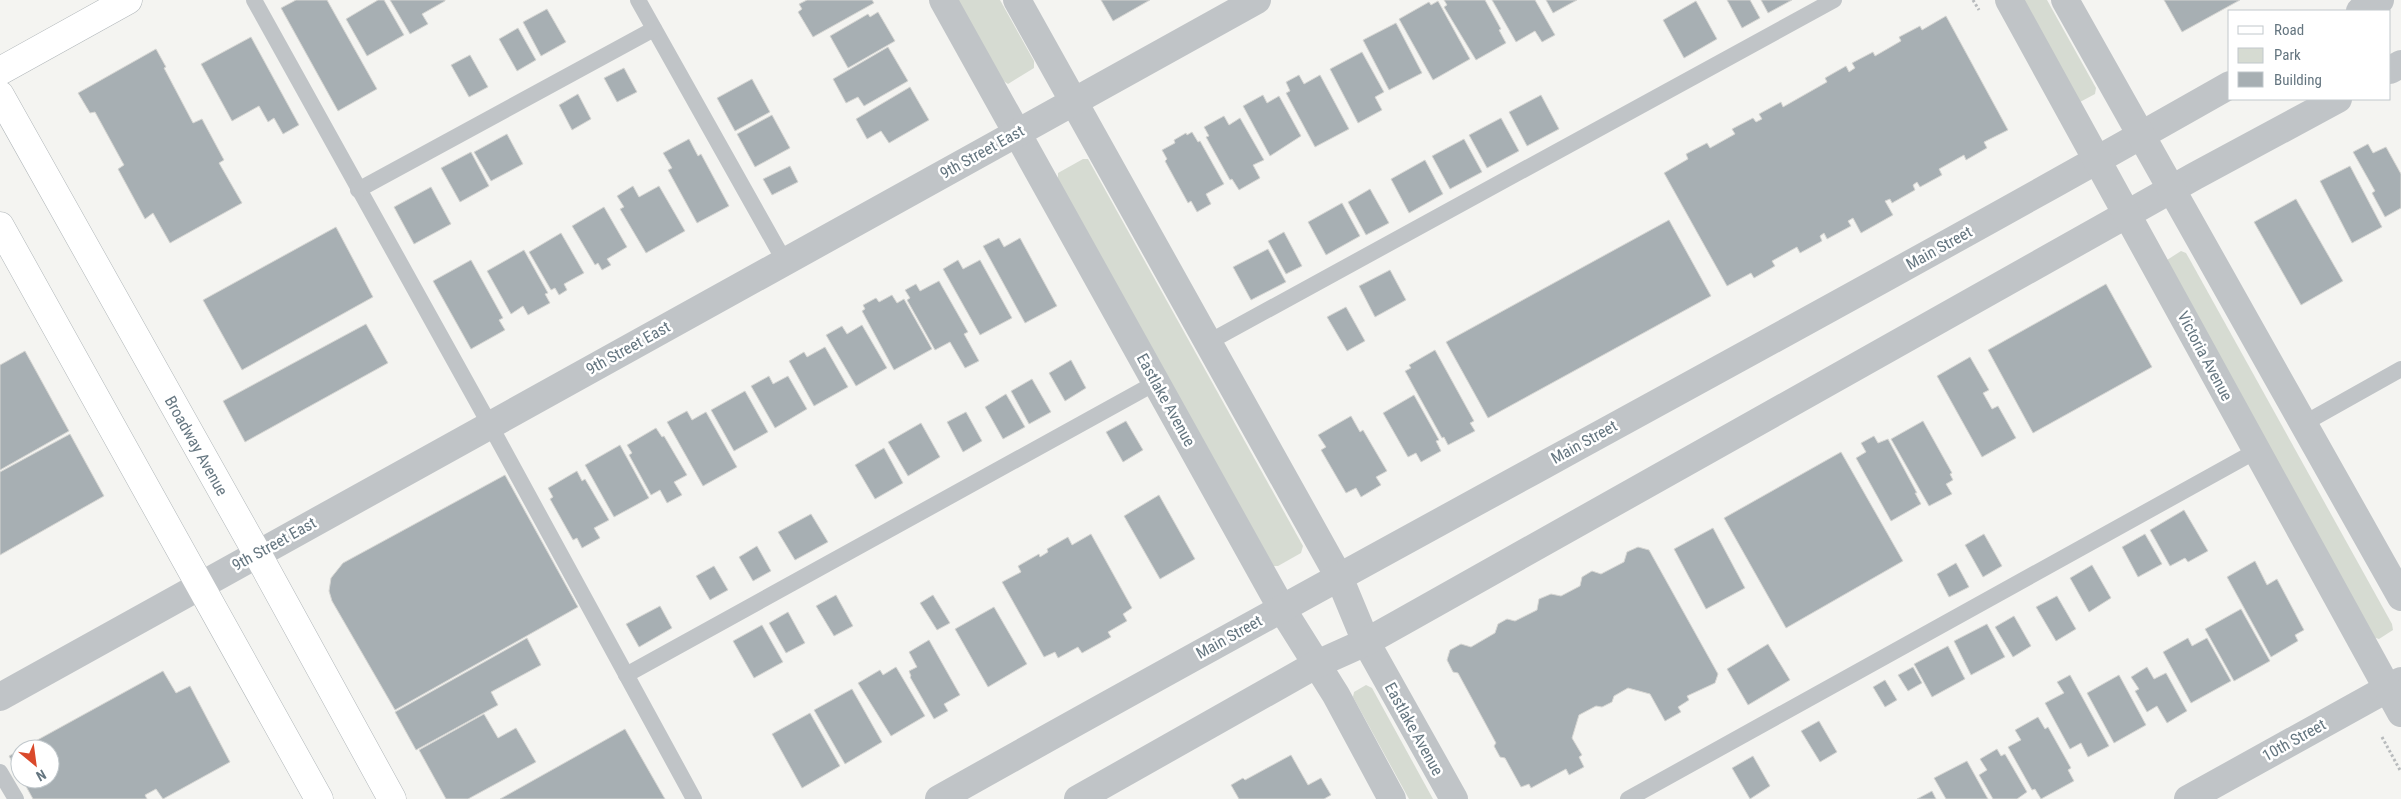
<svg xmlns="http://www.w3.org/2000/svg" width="2401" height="799" font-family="'Roboto Condensed',sans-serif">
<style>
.green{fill:#d6dbd2}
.building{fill:#a7afb3;stroke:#d6d6d3}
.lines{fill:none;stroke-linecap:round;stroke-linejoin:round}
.secondary-casing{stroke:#b0b6b9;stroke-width:29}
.path{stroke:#b8bbbd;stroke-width:3;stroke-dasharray:2.5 2.5;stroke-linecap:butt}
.service{stroke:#c0c4c7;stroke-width:16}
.minor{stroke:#c0c4c7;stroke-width:28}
.tertiary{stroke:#c0c4c7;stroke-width:28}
.secondary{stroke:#fff;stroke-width:28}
.labels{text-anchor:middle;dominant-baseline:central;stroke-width:5;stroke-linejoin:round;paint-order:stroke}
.street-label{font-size:16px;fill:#657680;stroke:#fff}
</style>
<rect width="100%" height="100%" fill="#f4f4f1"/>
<!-- green -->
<g class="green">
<path d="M957,0H1000L1034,61V68L1008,84L1002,80Z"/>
<path d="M2020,0H2047L2096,88L2095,94L2080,102Z"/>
<path d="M1083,159H1088L1303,546L1301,553L1278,566H1271L1058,182V173Z"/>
<path d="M2181,251L2186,253L2190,260L2392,624L2393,630L2379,639L2373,637L2167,260Z"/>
<path d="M1366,685L1372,688L1433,799H1409L1353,697L1354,692Z"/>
</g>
<!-- building -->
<g class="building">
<path d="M296,0H327L377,89L338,111L281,8Z"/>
<path d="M378,0H384L404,35L367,56L346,19Z"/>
<path d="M390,0H445V1L422,14L428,24L410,34Z"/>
<path d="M807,0H872L874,3L813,37L798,12L802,9L799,4Z"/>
<path d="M1101,0H1150L1113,21Z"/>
<path d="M1444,0H1485L1501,29L1499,30L1506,43L1476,60L1444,7L1447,5Z"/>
<path d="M1492,0H1535L1555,35L1542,42L1535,31L1516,42Z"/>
<path d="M1546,0H1577L1553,13Z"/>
<path d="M1727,0H1750L1760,18L1742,28Z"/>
<path d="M1761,0H1792L1768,13Z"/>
<path d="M2164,0H2240L2182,32Z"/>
<path d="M1438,1L1470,59L1433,80L1399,19L1429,2L1431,5Z"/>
<path d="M1696,1L1717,39L1684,58L1663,20Z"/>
<path d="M547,9L566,42L541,56L523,22Z"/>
<path d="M878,12L895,41L848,68L830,36L868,14L870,17Z"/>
<path d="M1946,16L2008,130L1984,142L1987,148L1966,160L1964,155L1939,169L1942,175L1920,187L1917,182L1913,185L1915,190L1892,203L1890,199L1885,201L1893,215L1861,233L1853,218L1848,221L1851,226L1827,239L1824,233L1820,236L1822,241L1800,253L1797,247L1772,261L1775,266L1754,278L1751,273L1727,286L1664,173L1688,159L1686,154L1707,143L1710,148L1735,134L1732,129L1753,118L1756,122L1762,119L1759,114L1781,102L1783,107L1827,82L1825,78L1846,66L1849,72L1855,68L1852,63L1873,52L1875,56L1901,41L1899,37L1920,26L1922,30Z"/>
<path d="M1396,23L1422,73L1389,90L1363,40Z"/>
<path d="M518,28L536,60L517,71L499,39Z"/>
<path d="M251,37L299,125L283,134L274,118L268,122L259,106L232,121L201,64Z"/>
<path d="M888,47L908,81L864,106L858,97L846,103L833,79Z"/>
<path d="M156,49L166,67L164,68L193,123L202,119L224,160L219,163L242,203L170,243L153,213L145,219L118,169L124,165L95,112L90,113L78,93Z"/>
<path d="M1362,52L1384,92L1375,97L1382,110L1358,123L1330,69Z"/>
<path d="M470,55L488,87L469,97L451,65Z"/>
<path d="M624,68L637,92L617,102L604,78Z"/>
<path d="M1299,75L1304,84L1320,75L1349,129L1315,147L1286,93L1290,91L1286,82Z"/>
<path d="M752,79L770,112L735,131L717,98Z"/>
<path d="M910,87L929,120L889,143L881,131L867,139L856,119Z"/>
<path d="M578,94L591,119L572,130L559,105Z"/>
<path d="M1263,95L1267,103L1279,96L1301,136L1270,156L1243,106Z"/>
<path d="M1541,95L1559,129L1527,146L1509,112Z"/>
<path d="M772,115L790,148L755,167L737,134Z"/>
<path d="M1224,116L1229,125L1240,118L1264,160L1253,165L1260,178L1239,190L1232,179L1230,180L1206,137L1209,136L1204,127Z"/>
<path d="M1501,118L1519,151L1487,168L1469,135Z"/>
<path d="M1192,132L1198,142L1200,141L1224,184L1206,194L1211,204L1197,212L1191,201L1188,203L1165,161L1167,159L1162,150L1175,143L1174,140L1186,133L1187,135Z"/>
<path d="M507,134L523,164L491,181L474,152Z"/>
<path d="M689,139L698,156L701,154L729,206L697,223L668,170L672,168L663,153Z"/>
<path d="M1464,139L1482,172L1450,189L1432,156Z"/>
<path d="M2368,144L2373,153L2386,147L2401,174V208L2385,217L2372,193L2375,191L2353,152Z"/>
<path d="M471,152L489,186L460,202L441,168Z"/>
<path d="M1425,160L1443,194L1409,213L1391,179Z"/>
<path d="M790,166L798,182L772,195L763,179Z"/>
<path d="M2350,166L2382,227L2352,243L2320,181Z"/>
<path d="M633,186L639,197L659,186L685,231L646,253L620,209L624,207L617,196Z"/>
<path d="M431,187L451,224L414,244L394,207Z"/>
<path d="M1370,189L1389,223L1366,235L1348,202Z"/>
<path d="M2296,199L2343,281L2301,305L2254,222Z"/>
<path d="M1342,203L1360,236L1326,255L1308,222Z"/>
<path d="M604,207L627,247L607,259L611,265L602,270L598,263L595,265L572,226Z"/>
<path d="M1669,220L1711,296L1488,418L1446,342Z"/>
<path d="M336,227L373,297L242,370L203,300Z"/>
<path d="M1284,232L1302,266L1286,274L1268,241Z"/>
<path d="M561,233L584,273L564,284L567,290L559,295L555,288L551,290L529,252Z"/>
<path d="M999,238L1004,247L1020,238L1057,306L1025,323L983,246Z"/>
<path d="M1268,249L1286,282L1251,300L1233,267Z"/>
<path d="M524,250L548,293L545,294L550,303L528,315L523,306L511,314L487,271Z"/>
<path d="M471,260L503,318L499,320L505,330L471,349L433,281Z"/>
<path d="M958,260L963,269L980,260L1012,318L980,335L943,269Z"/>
<path d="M1390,270L1406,300L1375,317L1359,286Z"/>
<path d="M939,281L968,332L964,334L979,361L965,368L950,342L935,350L907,300L910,298L905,290L916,284L920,291Z"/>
<path d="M2106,284L2152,367L2033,433L1988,350Z"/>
<path d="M892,295L897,303L904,299L932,349L894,370L862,311L865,309L863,305L876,298L879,302Z"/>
<path d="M1346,307L1365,341L1347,351L1327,317Z"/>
<path d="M366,324L388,363L245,442L223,401Z"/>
<path d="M862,325L887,368L856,386L826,335L842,326L847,334Z"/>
<path d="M825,347L848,387L814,406L789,361L804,352L807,357Z"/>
<path d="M1435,350L1474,421L1470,423L1475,431L1448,445L1444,437L1442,438L1405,371L1411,368L1409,365Z"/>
<path d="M25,351L69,431L0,470V365Z"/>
<path d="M1970,357L1989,390L1983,393L1992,409L1998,406L2016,438L1982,457L1937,376Z"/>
<path d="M1071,360L1086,388L1065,401L1049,373Z"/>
<path d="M769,376L773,384L788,376L807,409L775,428L751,386Z"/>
<path d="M1032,379L1051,412L1029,424L1011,391Z"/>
<path d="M745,391L768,432L734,451L711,410Z"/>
<path d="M1006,394L1025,427L1003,439L985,407Z"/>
<path d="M1414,395L1439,440L1436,441L1441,451L1421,462L1416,453L1408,457L1383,413Z"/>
<path d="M687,411L692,420L706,412L737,467L703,486L667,422Z"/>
<path d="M966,412L982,441L963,452L947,422Z"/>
<path d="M1351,416L1360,432L1363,430L1387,471L1376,477L1381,485L1361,497L1356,488L1346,493L1321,450L1326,447L1318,435Z"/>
<path d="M1126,421L1143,450L1123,462L1106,432Z"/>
<path d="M1923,421L1952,473L1950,474L1953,480L1946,484L1952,494L1929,506L1891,439Z"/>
<path d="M921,423L940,457L908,476L888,442Z"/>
<path d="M656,428L662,437L664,436L687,475L674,482L682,495L667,503L660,490L651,495L629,455L632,453L627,445Z"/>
<path d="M70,434L104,496L0,555V472Z"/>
<path d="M1874,436L1878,443L1888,439L1917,493H1915L1921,504L1891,521L1856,458L1866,452L1861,443Z"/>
<path d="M620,445L649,498L614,517L585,465Z"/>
<path d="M884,448L903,483L875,499L855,465Z"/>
<path d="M1841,452L1903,561L1786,628L1724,518Z"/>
<path d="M577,471L582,481L585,479L609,520L594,528L600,538L582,548L577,538L573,540L550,499L553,497L548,488Z"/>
<path d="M505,475L578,607L395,710L332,601L329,591L331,578L343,563Z"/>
<path d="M1159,495L1195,559L1160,579L1124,516Z"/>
<path d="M2184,510L2208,551L2188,562L2185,558L2170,566L2150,530Z"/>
<path d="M811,514L828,542L795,560L778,532Z"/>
<path d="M1713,528L1745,588L1706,609L1674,549Z"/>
<path d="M1091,534L1132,608L1123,614L1127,621L1108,632L1111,637L1082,653L1078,647L1058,658L1055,652L1044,657L1002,582L1021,572L1018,566L1039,554L1040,557L1048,552L1047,549L1068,537L1072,545Z"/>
<path d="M1984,534L2002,566L1983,577L1965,545Z"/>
<path d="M2145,534L2162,564L2138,577L2122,547Z"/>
<path d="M757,546L771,571L753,581L739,557Z"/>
<path d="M1638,547L1649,550L1718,674L1715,683L1687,696L1689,700L1678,707L1681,712L1665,721L1650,694L1628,688L1614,696L1612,702L1602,707L1596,706L1579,715L1572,738L1582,755L1579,757L1584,767L1569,775L1566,769L1531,788L1529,784L1521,787L1505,758L1500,757L1494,746L1496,743L1458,673L1453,672L1447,660L1450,650L1461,644L1471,647L1495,633L1498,624L1507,619L1515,621L1537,610L1539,599L1551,594L1561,596L1580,586L1582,577L1592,571L1601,574L1624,562L1627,552Z"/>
<path d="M2255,561L2267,585L2277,579L2304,630L2295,635L2298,641L2271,657L2227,577Z"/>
<path d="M1956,563L1969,587L1949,597L1937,574Z"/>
<path d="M2092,565L2111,598L2089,612L2070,578Z"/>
<path d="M714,566L728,590L710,600L696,576Z"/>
<path d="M836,595L853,626L834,636L816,606Z"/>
<path d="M933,595L950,623L937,630L920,603Z"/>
<path d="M2057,596L2076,629L2056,641L2036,607Z"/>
<path d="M660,606L672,628L639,647L626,624Z"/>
<path d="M994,607L1027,664L988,687L955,629Z"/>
<path d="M2241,609L2270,661L2234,681L2205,629Z"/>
<path d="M788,612L805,643L786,653L769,623Z"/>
<path d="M2014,616L2031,646L2013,657L1995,627Z"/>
<path d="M1987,624L2005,657L1971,675L1954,641Z"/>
<path d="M762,625L783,662L754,678L733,641Z"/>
<path d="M527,638L541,665L491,692L498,705L416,750L395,712Z"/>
<path d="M2188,638L2192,646L2207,638L2231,681L2191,703L2163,652Z"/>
<path d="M929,640L960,695L944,704L948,711L934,719L910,677L911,676L909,671L917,667L909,652Z"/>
<path d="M1768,644L1790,680L1748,705L1727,669Z"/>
<path d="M1948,646L1965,679L1932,697L1914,664Z"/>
<path d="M896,667L925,716L891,736L858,683L880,670L883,675Z"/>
<path d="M1913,667L1922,683L1908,691L1898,675Z"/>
<path d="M2147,667L2154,679L2166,673L2187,711L2167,723L2157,706L2147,712L2135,691L2139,689L2131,677Z"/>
<path d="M163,671L176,693L190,686L230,762L163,799L156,789L145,795L147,799H33L22,779H50V749H21Z"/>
<path d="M2070,675L2109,746L2088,757L2081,743L2070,749L2045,703L2064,693L2057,682Z"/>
<path d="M2119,675L2146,725L2114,743L2087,693Z"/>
<path d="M1885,680L1897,700L1885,707L1873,687Z"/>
<path d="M852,689L882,742L845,764L814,710Z"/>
<path d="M810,713L840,766L802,788L772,734Z"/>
<path d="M484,714L498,738L516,728L536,762L468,799H446L419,750Z"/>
<path d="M2038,717L2045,729L2048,727L2071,768L2068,770L2074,781L2041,799L2035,789L2032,790L2008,747L2021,740L2015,730Z"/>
<path d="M1819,721L1837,752L1820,762L1801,731Z"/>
<path d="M625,729L665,799H500Z"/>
<path d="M1997,749L2001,756L2005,754L2027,792L2017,799H1993L1979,775L1987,770L1980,759Z"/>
<path d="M20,750V776L9,756Z"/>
<path d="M1291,755L1308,785L1321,778L1331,795L1324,799H1239L1231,785L1243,778L1245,780Z"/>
<path d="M1753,756L1770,786L1750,799L1732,768Z"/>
<path d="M1967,761L1988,799H1946L1934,778Z"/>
<path d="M1932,791L1936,799H1917Z"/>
</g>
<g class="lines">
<!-- secondary casing -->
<g class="secondary-casing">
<g id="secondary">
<path d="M0,71L128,0"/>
<path id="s1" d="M0,95L257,553L392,799"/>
<path d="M0,226L319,799"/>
</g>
</g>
<!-- path -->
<g class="path">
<path d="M1973,0L1979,10"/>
<path d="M2382,737L2401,772"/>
</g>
<!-- service -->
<g class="service">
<path d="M254,0L490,425L694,799"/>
<path d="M638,0L785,262"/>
<path d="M358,190L654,29"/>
<path d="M1207,343L1834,0"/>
<path d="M2303,424L2401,369"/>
<path d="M626,675L1157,382"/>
<path d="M0,772L16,799"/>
<path d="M1628,799L2256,451"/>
</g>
<!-- minor -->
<g class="minor">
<path d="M943,0L1282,609L1336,695L1392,799"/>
<path d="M1017,0L1339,577L1366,642L1454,799"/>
<path d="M2360,11L2380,0"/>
<path d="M2390,70L2401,64"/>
<path d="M0,697L1257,0"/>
<path d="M939,799C1367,558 1802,328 2230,85"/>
<path d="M1078,799L1317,664L1366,642L1400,623L2195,176L2338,99"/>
<path d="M2188,799L2401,681"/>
</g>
<!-- tertiary -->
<g class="tertiary">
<path d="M2009,0L2401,713"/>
<path d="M2065,0L2401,597"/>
</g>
<!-- secondary -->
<use href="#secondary" class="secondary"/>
</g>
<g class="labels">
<!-- street labels -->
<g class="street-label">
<text transform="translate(982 152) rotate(-29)">9th Street East</text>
<text transform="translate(1939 248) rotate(-29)">Main Street</text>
<text transform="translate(628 348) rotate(-29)">9th Street East</text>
<text transform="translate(2205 356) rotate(62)">Victoria Avenue</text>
<text transform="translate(1166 400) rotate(61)">Eastlake Avenue</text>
<text transform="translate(1584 442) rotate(-29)">Main Street</text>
<text stroke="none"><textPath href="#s1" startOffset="402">Broadway Avenue</textPath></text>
<text transform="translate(274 544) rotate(-29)">9th Street East</text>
<text transform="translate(1229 637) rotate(-29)">Main Street</text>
<text transform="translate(1414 729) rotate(61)">Eastlake Avenue</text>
<text transform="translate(2294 740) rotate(-29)">10th Street</text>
</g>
</g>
<!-- legend -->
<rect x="2228" y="10" width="162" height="90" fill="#ffffff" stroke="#c1c8cc"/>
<rect x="2238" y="26" width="25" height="8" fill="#ffffff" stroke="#c1c8cc"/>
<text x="2274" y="35" font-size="15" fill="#657680">Road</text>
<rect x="2238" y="48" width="25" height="15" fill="#d6dbd2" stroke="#c1c8cc"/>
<text x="2274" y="60" font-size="15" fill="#657680">Park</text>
<rect x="2238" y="72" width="25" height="15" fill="#a7afb3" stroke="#c1c8cc"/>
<text x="2274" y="85" font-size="15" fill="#657680">Building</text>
<!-- north arrow -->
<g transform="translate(35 764) rotate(151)"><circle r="24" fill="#ffffff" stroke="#c1c8cc"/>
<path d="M0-4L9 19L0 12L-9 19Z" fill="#da492b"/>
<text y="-8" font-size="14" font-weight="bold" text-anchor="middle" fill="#657680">N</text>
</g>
</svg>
